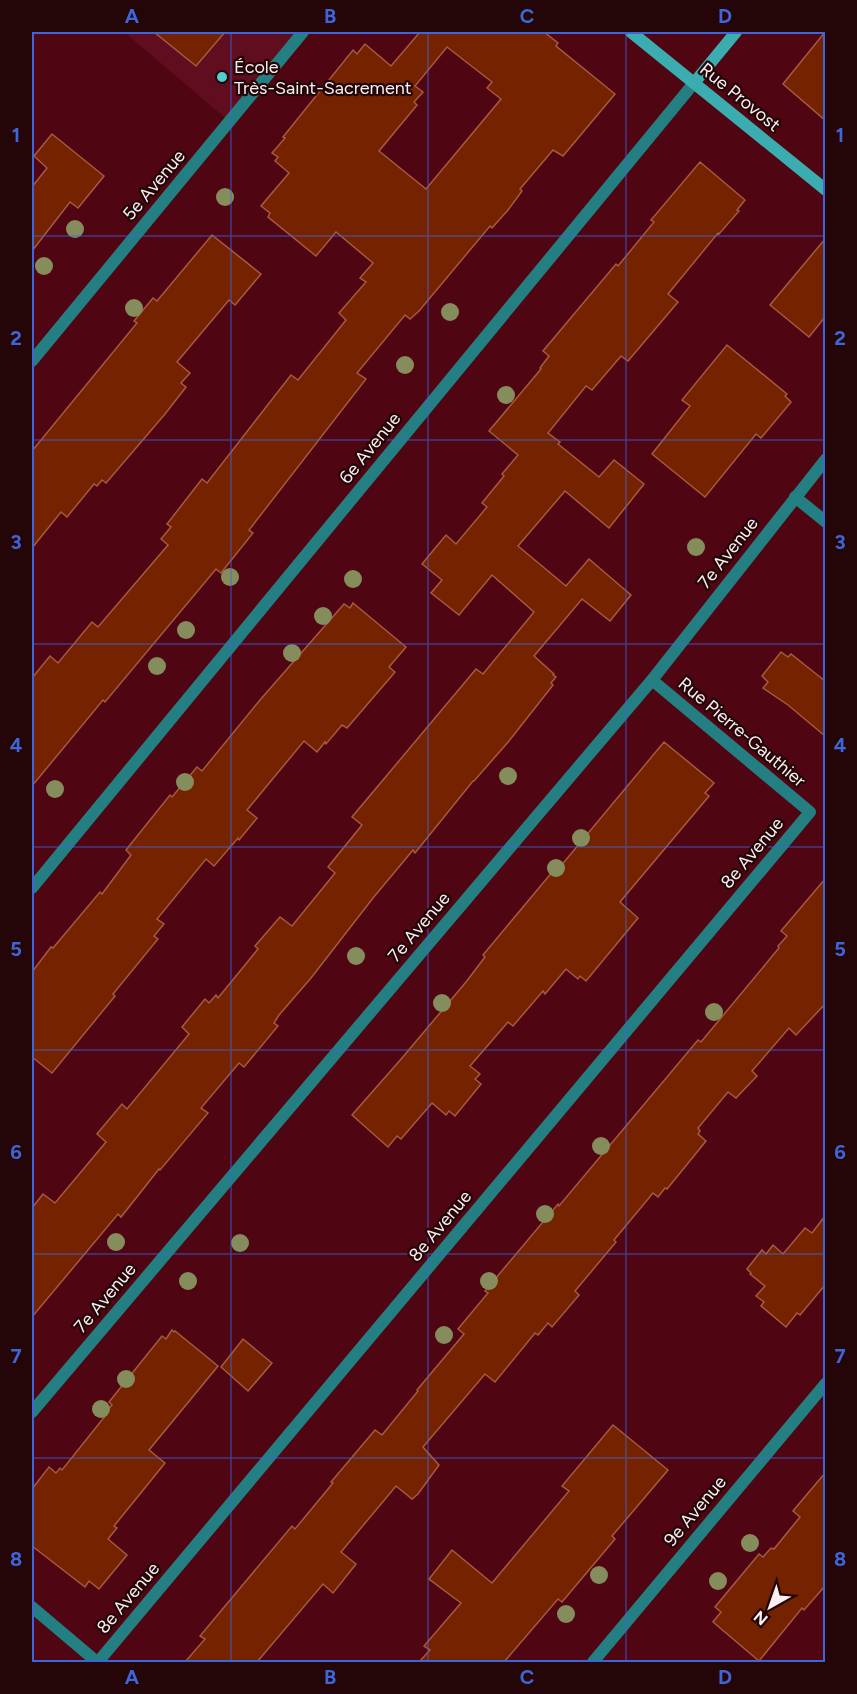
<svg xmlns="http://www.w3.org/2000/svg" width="857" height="1694" font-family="Figtree,sans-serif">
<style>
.built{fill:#600d1f}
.building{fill:#752200;stroke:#a55a42;stroke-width:1.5;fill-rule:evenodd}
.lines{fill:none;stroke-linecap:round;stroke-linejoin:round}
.lane{stroke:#247f82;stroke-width:12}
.street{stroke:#247f82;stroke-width:12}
.secondary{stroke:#3bacb0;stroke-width:12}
.tree{fill:#858d5c}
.grid{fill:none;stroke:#3e66db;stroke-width:1.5;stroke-opacity:0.55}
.poi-dot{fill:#51ccd1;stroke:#240508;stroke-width:2}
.labels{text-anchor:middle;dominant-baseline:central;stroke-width:4.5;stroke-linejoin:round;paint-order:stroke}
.poi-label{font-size:18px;fill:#f8efef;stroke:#240508;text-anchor:start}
.street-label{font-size:18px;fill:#f8efef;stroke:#240508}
.neatline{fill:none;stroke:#3e66db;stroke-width:2}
.grid-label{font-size:20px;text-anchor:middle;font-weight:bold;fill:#3e66db}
</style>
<rect width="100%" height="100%" fill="#500513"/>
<!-- built -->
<path class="built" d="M124,32H303L230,122Z"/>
<!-- building -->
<g class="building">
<path d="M154,32H225L196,66Z"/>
<path d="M420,32H544L558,43L556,46L615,94L563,156L553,150L520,189L522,191L508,210L492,228L490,226L419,311L410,319L405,315L357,373L366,379L249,530L253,533L221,573L216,569L105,702L103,700L32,786V678L50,656L58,663L92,622L98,627L168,545L161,539L171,527L167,524L202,479L207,483L291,375L298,380L346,320L339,313L366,282L360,278L373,263L336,232L316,256L268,217L270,213L261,206L289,173L275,161L278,157L272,153L285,138L283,137L353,50L357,54L365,44L391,66ZM447,47L492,82L487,88L501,99L426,189L379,151L417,105L414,102L423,92L415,86Z"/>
<path d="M825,32V120L783,84Z"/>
<path d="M52,134L104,176L78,208L70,202L32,251V187L47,168L34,156Z"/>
<path d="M700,162L745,200L737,210L739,211L719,234L718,233L668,294L678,302L628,361L621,356L592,390L586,386L548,433L560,442L558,444L599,477L614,460L644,484L609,528L565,491L518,546L566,586L589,559L631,595L610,621L582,599L534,656L554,674L553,675L556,677L551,683L553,685L509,741L474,781H473L415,853L413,850L373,898L311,978L279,1015L274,1023L278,1026L244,1067L239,1063L201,1108L208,1113L160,1170L159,1169L121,1217L118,1214L32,1317V1208L43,1194L55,1203L106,1142L97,1134L122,1104L127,1109L189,1034L182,1027L205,999L209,1003L216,995L218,998L258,949L255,946L280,917L292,926L335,873L328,867L362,825L352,817L476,669L483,674L534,612L492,575L459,615L431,593L442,580L422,564L446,535L456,544L487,507L482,503L504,476L502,474L518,455L489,431L541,369L540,368L549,356L543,351L616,264L618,266L654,222L651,220Z"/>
<path d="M212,235L261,274L235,305L229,300L177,362L190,373L181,383L186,387L165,414L106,483L102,480L97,486L94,484L67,517L61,512L32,548V451L137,323L134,321L153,298L157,301Z"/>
<path d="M825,239V317L809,337L770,305Z"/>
<path d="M727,345L787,394L785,396L791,402L761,438L756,434L705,497L652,454L690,406L682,400Z"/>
<path d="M353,603L406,647L389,667L395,672L347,728L342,725L326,744L325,742L317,752L304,741L247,810L257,818L239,840L238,838L214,866L206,859L157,919L164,924L154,936L158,939L113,994L115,996L52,1073L32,1057V972L51,947L53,948L100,892L102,894L131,855L126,850L170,795L172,797L197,767L202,771L260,700L344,604L350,608Z"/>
<path d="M781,652L788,657L791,654L825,681V736L788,705L763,688L768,682L762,676Z"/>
<path d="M664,742L714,783L705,793L709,796L620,902L638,918L586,981L580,976L578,979L566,969L545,994L543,991L513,1026L508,1022L470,1066L480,1074L475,1079L481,1084L455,1116L449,1111L446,1115L432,1103L401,1139L397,1136L388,1147L352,1115L402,1058L466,982L485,957L483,955L558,865L560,867Z"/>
<path d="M825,879V1004L796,1035L789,1028L752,1071L757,1076L736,1098L728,1092L698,1128L700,1131L698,1134L706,1141L667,1189L665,1188L658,1197L653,1193L614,1240L616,1242L575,1291L579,1295L552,1327L548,1323L538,1335L535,1333L495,1382L485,1374L423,1447L439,1465L418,1494L412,1499L396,1486L341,1552L356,1564L333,1593L323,1584L257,1662H185L205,1639L200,1636L292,1526L295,1529L333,1483L331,1482L375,1430L382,1435L418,1391L417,1390L464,1334L458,1329L488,1293L485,1291L558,1204L559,1206L698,1040L701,1042L779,948L778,946L787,936L781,931Z"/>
<path d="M825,1216V1285L800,1315L797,1313L786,1327L761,1306L764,1302L756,1296L765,1286L750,1274L751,1273L747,1269L762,1250L766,1254L773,1245L783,1254L805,1228L812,1233Z"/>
<path d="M172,1330L174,1332L175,1331L218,1366L149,1450L165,1463L114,1526L117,1528L108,1539L127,1555L99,1589L89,1581L85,1587L32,1546V1489L49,1467L56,1473L60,1468L62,1470L106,1415L105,1413L112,1405L109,1402L162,1336L166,1339Z"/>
<path d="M243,1339L272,1363L248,1391L221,1367Z"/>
<path d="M613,1425L668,1470L612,1536L615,1539L562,1602L558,1599L504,1662H419L430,1650L424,1646L461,1603L429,1579L452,1550L492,1583L569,1491L562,1486Z"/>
<path d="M825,1473V1586L804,1610L802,1608L759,1661L713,1622L721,1612L715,1607L759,1554L763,1557L771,1548L774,1549L800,1517L793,1511Z"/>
</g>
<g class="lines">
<!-- lane -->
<path class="lane" d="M795,497L826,522"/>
<!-- street -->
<g class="street">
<path d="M32,361L303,32"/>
<path d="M32,888L694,83"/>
<path d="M32,1412L652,680L826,459"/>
<path d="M32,1607L97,1662"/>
<path d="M98,1662L810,812L652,680"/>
<path d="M593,1662L826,1383"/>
</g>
<!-- secondary -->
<g class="secondary">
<path d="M631,32L826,190"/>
<path d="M694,83L736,32"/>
</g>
</g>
<!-- trees -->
<g class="tree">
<circle cx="225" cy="197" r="9"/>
<circle cx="75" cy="229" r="9"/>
<circle cx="44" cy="266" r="9"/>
<circle cx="134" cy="308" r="9"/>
<circle cx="450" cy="312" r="9"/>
<circle cx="405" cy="365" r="9"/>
<circle cx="506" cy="395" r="9"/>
<circle cx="696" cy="547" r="9"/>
<circle cx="230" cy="577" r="9"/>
<circle cx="353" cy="579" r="9"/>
<circle cx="323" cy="616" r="9"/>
<circle cx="186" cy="630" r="9"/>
<circle cx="292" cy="653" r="9"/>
<circle cx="157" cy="666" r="9"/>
<circle cx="508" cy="776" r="9"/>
<circle cx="185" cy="782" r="9"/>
<circle cx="55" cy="789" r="9"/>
<circle cx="581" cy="838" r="9"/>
<circle cx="556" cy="868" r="9"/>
<circle cx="356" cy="956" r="9"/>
<circle cx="442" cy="1003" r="9"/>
<circle cx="714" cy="1012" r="9"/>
<circle cx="601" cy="1146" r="9"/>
<circle cx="545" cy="1214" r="9"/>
<circle cx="116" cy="1242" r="9"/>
<circle cx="240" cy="1243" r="9"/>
<circle cx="188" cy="1281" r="9"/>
<circle cx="489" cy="1281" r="9"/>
<circle cx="444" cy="1335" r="9"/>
<circle cx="126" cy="1379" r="9"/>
<circle cx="101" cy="1409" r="9"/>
<circle cx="750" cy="1543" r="9"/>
<circle cx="599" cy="1575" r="9"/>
<circle cx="718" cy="1581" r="9"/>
<circle cx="566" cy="1614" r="9"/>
</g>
<!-- grid -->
<path class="grid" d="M231,32V1662M428,32V1662M626,32V1662M32,236H826M32,440H826M32,644H826M32,847H826M32,1050H826M32,1254H826M32,1458H826"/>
<!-- markers -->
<circle class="poi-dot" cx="222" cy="77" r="6"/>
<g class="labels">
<!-- poi labels -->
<g class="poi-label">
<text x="234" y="67">École<tspan x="234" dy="21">Très-Saint-Sacrement</tspan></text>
</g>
<!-- street labels -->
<g class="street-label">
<text transform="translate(740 97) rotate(39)">Rue Provost</text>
<text transform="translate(154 185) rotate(-50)">5e Avenue</text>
<text transform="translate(370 448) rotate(-51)">6e Avenue</text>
<text transform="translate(728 553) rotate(-52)">7e Avenue</text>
<text transform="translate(742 732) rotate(40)">Rue Pierre-Gauthier</text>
<text transform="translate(752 853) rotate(-50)">8e Avenue</text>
<text transform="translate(419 927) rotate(-50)">7e Avenue</text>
<text transform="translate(440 1226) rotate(-50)">8e Avenue</text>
<text transform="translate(105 1298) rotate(-50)">7e Avenue</text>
<text transform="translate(695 1511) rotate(-50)">9e Avenue</text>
<text transform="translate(128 1598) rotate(-50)">8e Avenue</text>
</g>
</g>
<!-- border -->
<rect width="857" height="1694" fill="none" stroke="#240508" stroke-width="66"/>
<!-- north arrow -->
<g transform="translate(770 1607) rotate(220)" stroke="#240508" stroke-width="4.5" paint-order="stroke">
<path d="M0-4.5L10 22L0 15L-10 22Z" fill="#f8efef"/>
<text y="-9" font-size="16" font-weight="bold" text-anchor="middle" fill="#f8efef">N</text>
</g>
<rect x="33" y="33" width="791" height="1628" class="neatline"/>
<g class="grid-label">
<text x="132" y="23">A</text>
<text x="330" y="23">B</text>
<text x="527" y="23">C</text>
<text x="725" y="23">D</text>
<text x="16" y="142">1</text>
<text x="840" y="142">1</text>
<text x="16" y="345">2</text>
<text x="840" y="345">2</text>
<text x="16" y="549">3</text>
<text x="840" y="549">3</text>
<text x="16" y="752">4</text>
<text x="840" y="752">4</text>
<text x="16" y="956">5</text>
<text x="840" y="956">5</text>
<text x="16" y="1159">6</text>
<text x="840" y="1159">6</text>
<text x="16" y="1363">7</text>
<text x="840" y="1363">7</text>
<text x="16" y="1566">8</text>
<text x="840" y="1566">8</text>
<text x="132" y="1684">A</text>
<text x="330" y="1684">B</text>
<text x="527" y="1684">C</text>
<text x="725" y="1684">D</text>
</g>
</svg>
